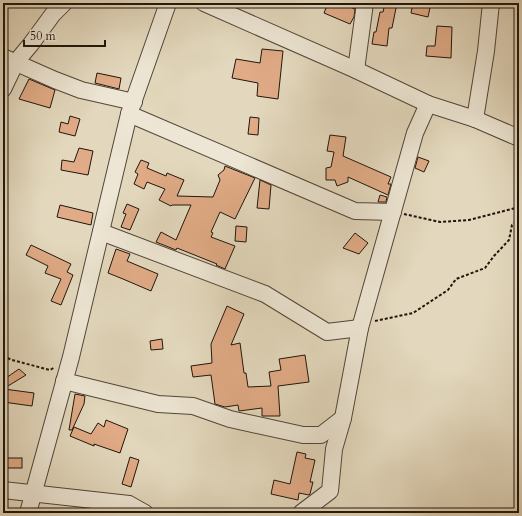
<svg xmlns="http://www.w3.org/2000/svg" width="522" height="516" font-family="Cardo,serif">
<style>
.building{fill:#e0ab86;stroke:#20160c}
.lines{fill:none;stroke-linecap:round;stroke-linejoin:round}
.minor-casing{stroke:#514638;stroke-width:18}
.path{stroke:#20160c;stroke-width:2;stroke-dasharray:3 2;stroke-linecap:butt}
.minor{stroke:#ede6d4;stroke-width:16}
</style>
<rect width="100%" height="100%" fill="#e3d8bd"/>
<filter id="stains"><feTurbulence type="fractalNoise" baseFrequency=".005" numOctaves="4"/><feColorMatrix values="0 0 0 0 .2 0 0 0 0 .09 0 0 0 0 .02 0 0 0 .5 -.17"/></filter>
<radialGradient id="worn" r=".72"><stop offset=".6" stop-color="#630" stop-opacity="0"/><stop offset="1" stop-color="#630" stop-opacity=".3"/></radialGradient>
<!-- building -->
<g class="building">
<path d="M328,3H340L355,9L354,17L350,24L324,13Z"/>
<path d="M385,3H397L392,28H389L387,46L372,44L374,32H376L380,12H383Z"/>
<path d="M413,3H431L428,17L411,13Z"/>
<path d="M437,26L452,27L451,58L426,56L427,46H435Z"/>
<path d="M262,49L283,51L278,99L257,96L258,83L232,78L236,59L260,63Z"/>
<path d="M97,73L121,78L119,89L95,83Z"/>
<path d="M29,79L55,90L50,108L19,99Z"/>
<path d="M70,116L80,119L75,136L59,132L61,122L68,124Z"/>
<path d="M250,117L259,118L258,135L248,134Z"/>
<path d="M330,135L346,137L343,156L391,177L388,184H391L388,195L348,177V182L337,186L335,180H326V168L331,167L334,152L327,151Z"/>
<path d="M79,148L93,151L88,175L61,170L62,160L74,162Z"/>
<path d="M418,157L429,161L424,172L415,168Z"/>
<path d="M141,160L149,163L147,168L166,176L167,173L184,180L177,196L213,197L220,180L218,175L224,170L225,166L255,178L235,219L220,212L211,232L213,233L211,237L235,246L225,269L216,265L217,264L177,248L176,250L156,242L161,232L176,240L191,205H172L171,206L159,200L165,189L147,182L144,189L134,184L138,174L135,172Z"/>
<path d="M260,180L271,185L269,209L257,208Z"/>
<path d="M380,195L387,197L386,202H378Z"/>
<path d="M127,204L139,209L130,230L121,227L126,214L123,213Z"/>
<path d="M60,205L93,213L91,225L57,217Z"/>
<path d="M236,226L247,227L246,242L235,241Z"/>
<path d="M355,233L368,243L359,254L343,248Z"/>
<path d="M31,245L71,264L67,272L73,275L61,305L51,301L61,279L45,273L48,266L26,255Z"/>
<path d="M116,249L130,254L127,261L158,274L151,291L123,279L108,273Z"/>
<path d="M227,306L244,314L231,345L240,343L244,373H246L248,387L271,386L269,372L281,370L279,359L305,355L309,382L278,386L280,416H262V408L239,411L238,405L225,407L215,404L211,375L193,377L191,366L212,363L211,344Z"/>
<path d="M162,339L163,349L151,350L150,341Z"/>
<path d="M19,369L26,375L3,389V380Z"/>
<path d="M4,389L34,393L32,406L3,402Z"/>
<path d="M75,394L85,396L84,404L72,430H69Z"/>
<path d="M106,420L128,429L120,453L94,444V446L70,436L74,427L91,434L98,423L104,427Z"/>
<path d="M297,452L306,454L305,458L315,460L310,482H313L310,494L309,495L299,493L298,500L271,494L274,480L290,484Z"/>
<path d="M130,457L139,460L131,487L122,484Z"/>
<rect x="3" y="458" width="19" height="10"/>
</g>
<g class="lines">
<!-- minor casing -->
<g class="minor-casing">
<g id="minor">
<path d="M204,3L356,70L428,104L475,119L519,138"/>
<path d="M3,57L55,80L81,90L134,102"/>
<path d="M356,70L365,3"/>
<path d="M3,89L16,62L31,44L53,14L64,3"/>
<path d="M129,114L355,211L393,212"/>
<path d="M475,119L486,51L491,3"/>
<path d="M101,232L265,294L327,332L360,328"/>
<path d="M64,381L158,404L193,406L230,419L303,435H321L343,418"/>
<path d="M3,490L129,504L145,513"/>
<path d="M28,513L71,357L129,114L168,3"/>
<path d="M301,513L330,491L334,449L343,418L360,328L415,133L428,104"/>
</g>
</g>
<!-- path -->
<g class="path">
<path d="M404,214L440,222L469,220L519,207"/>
<path d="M375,321L413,313L448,290L456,279L485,268L494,256L509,240L512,225L519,219"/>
<path d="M3,356L12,360L50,370L55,367"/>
</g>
<!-- minor -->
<use href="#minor" class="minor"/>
</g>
<!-- margin -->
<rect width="522" height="516" fill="none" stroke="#e3d8bd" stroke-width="16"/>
<rect x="4" y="4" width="514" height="508" fill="none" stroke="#20160c" stroke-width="2"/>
<rect x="8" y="8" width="506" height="500" fill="none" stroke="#20160c"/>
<!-- scale -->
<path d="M24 40v6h81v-6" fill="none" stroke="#20160c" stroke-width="2"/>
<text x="30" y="40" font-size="12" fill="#20160c" stroke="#ede6d4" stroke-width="3" paint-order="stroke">50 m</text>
<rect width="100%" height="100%" filter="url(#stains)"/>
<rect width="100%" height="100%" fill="url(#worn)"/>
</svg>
